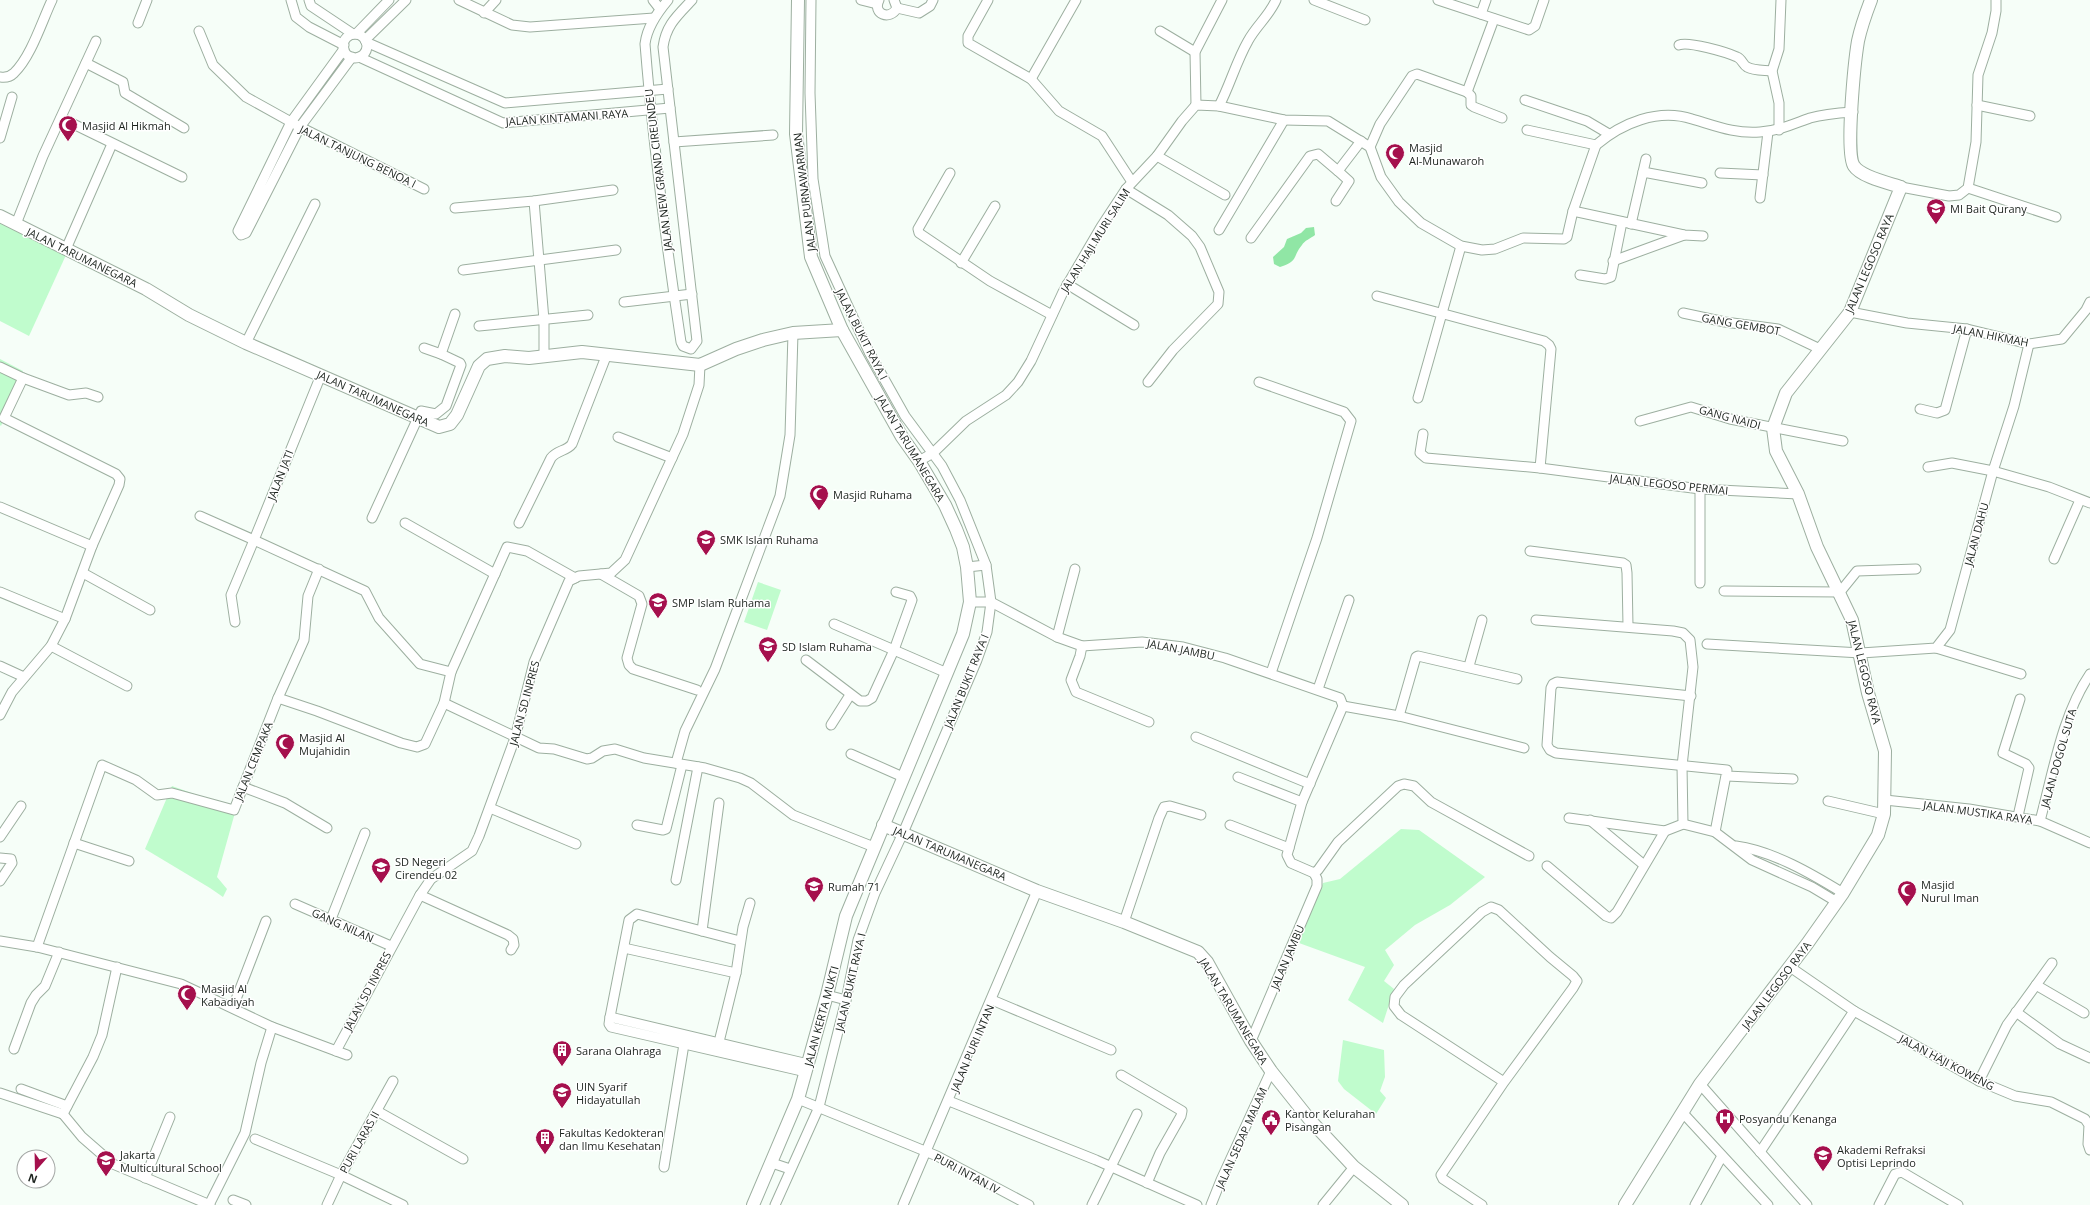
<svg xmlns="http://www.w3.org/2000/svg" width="2090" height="1205" font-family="'Open Sans',sans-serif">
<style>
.green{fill:#c0fccd}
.water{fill:#90e6a5}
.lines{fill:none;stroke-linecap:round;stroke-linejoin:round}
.street-casing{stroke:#9dafa0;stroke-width:11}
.secondary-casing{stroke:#9dafa0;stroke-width:14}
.street{stroke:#fff;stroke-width:9}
.secondary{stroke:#fff;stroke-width:12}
.labels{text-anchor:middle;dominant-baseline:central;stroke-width:3;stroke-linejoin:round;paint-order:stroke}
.street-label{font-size:11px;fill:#1c231e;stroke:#fff}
.poi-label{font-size:11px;fill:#1c231e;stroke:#fff;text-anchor:start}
</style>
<rect width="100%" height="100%" fill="#f6fef8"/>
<!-- green -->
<g class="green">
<path d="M0,222L66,255L29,336L0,321Z"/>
<path d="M0,359L23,371L1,426L0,425Z"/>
<path d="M758,582L781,590L767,630L744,622Z"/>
<path d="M172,786L236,809L217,877L227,889L223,897L210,888L145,849Z"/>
<path d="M1401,829L1419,830L1485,877L1450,905L1415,925L1385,950L1394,965L1384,981L1394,989L1383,1023L1348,1000L1365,967L1299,943L1323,883L1340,879Z"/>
<path d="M1343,1040L1384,1050L1385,1077L1380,1091L1386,1098L1376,1114L1344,1089L1338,1081Z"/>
</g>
<!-- water -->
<path class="water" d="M1314,227L1315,235C1311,238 1304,241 1302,245C1292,257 1299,261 1280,267L1274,264L1273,257L1284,247L1287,239L1301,233L1306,228Z"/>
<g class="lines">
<!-- street casing -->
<g class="street-casing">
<g id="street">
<path d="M291,0L296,17L309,27L344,45"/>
<path d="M309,0L311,6L353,34"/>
<path d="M459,0L512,25L530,27L654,18"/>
<path d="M653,0L660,9"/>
<path d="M668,0C657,13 647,27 645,44C653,144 666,243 681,342L683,346L691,349L697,341L663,47C666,25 677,16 692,0"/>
<path d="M861,0L877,4"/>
<path d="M879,0C872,14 890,21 897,8L894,0"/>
<path d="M988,0L968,36V43L1031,79L1059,111L1102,136L1132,182"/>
<path d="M1314,0L1365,20"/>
<path d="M1438,0L1529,30L1535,26L1544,0"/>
<path d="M897,8L919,13L930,6L933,0"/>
<path d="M484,13L496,0"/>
<path d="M1481,14L1486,0"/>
<path d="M138,23L147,0"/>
<path d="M199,31L213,65L246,97L300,127L424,189"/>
<path d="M1160,31L1195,52"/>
<path d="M356,34L389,0"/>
<circle cx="355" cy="46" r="12"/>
<path d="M365,40L406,0"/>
<path d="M366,42L505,103L668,89"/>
<path d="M1679,45C1688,41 1726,52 1737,57C1742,59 1743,65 1747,67C1754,71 1765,70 1772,71"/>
<path d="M344,49L291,122L238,231L241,235L246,233L300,127L352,57"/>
<path d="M359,57L503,123L670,108"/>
<path d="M86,63L123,82L125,93L184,128"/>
<path d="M0,77C6,78 10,77 14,73C31,57 42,21 52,0"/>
<path d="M1031,79L1076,0"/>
<path d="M1467,92L1471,96V105L1474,107L1502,118"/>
<path d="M1525,100L1587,121L1609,134"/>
<path d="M1196,105L1195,52L1222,0"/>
<path d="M1977,105L2030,116"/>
<path d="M1219,106C1230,85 1236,62 1248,41C1256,26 1269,16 1276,0"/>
<path d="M61,118L182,177"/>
<path d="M1527,130L1596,145C1622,123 1658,108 1692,119C1716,126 1735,134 1760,132C1778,131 1793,124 1810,118C1824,114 1838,113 1853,112"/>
<path d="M1779,130V103L1772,71L1779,49L1781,0"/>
<path d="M0,138L12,97"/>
<path d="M674,142L773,135"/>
<path d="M1370,147L1380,124L1412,76L1417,74L1467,92L1494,19"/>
<path d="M1157,156L1225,195"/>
<path d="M1643,172L1646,159"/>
<path d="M950,173L918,229L919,233L990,281L1052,315"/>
<path d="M1720,173L1763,175"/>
<path d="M1901,187L1949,196L1959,195L1968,188L1976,142L1978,75L1992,33L1996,11V0"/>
<path d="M1968,188L2056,217"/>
<path d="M1126,189L1168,215L1192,236L1200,247L1219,292L1218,304L1173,350L1148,382"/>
<path d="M1760,198L1768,132"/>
<path d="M534,201L544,320V357"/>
<path d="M1336,201L1349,181L1338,171"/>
<path d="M455,208L534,201L613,190"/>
<path d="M1573,211L1684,235L1703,236"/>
<path d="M16,224L43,156L96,41"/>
<path d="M1631,224L1643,172L1702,183"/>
<path d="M1219,230L1284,120"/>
<path d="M1251,238L1310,156L1318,154L1338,171L1361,141"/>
<path d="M66,249L112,144"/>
<path d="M1613,261L1684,235"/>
<path d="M961,263L995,206"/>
<path d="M463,270L616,250"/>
<path d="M1580,275L1605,279L1611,277L1622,222"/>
<path d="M1067,284L1134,325"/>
<path d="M1377,296L1544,341L1549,345L1551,349L1540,468"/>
<path d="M624,302L692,294"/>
<path d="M1850,312L1907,323L1967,329L2029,344L2062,339L2086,310L2090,302"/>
<path d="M1683,313L1725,322L1778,329L1820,349"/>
<path d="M479,326L588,315"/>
<path d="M246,343L315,204"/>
<path d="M424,348L441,354"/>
<path d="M0,367L23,378L4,418L116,474L120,479L119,485L92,546L65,619L51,646L12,692L0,715"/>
<path d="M23,378L69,395L86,393L98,397"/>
<path d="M1259,382L1344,412L1351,421L1317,538L1271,673"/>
<path d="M1418,398L1461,246"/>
<path d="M1920,409L1937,413L1945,410L1967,329"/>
<path d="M1640,421L1691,407L1730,419L1843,441"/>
<path d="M1423,434L1420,453L1426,458L1540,468L1700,489L1798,494"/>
<path d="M618,437L672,458"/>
<path d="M919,461L933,453L966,421L1006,395L1018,382L1031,361L1063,292L1101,227L1126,189L1157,156L1182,121L1196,105L1219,106L1284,120L1328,121L1370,147L1381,177L1399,202L1421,223L1461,246L1482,250L1495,249L1523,238L1564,239L1567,237L1573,211L1596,145"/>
<path d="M1928,467L1952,463L1993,471L2049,487L2090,503"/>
<path d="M1700,489V583"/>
<path d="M0,507L92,546"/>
<path d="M200,516L254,540L231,595L235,622"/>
<path d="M372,518L421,411L436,414L446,406L461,365L460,363L441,354L455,314"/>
<path d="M405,523L495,574"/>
<path d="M519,523L551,458C557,450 567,451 572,444L607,354"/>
<path d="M1530,551L1623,563L1626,565L1627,573L1628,626"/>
<path d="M2054,559L2080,500"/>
<path d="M967,567L986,565"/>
<path d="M83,573L150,610"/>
<path d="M601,574L639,596L642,604L627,658L629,665L633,669L697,690"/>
<path d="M1724,591L1840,592L1857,571L1916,569"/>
<path d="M0,592L65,619"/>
<path d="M970,602H991L1057,637L1082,646L1142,642L1183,647L1225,658L1340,698L1343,706"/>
<path d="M1536,620L1673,631L1683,633L1690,640L1693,667L1682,766L1683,824L1665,831L1569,818"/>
<path d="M834,624L947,673"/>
<path d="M1057,637L1075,569"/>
<path d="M1707,644L1861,653L1936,648L1950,630L1993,471L2014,406L2029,344"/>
<path d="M51,646L127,686"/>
<path d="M1082,646L1080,656L1071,680L1076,692L1149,722"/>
<path d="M1936,648L2021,674"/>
<path d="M806,660L860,701H867L872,698L894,650L912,600L910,596L896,592"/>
<path d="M0,666L24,677"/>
<path d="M1469,666L1482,620"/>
<path d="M451,672L507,547L527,551L575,578"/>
<path d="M1318,689L1349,600"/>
<path d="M1691,696L1557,682L1553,684L1551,688L1547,745L1550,750L1556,753L1727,770L1715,832"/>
<path d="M278,698L304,640L308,596L319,569"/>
<path d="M444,703L539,748L554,749L587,759L592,758L603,751L615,749L644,758L705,768L740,778L751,783L793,815L874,847"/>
<path d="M1343,706L1399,716L1524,748"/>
<path d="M1399,716L1416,657L1418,656L1517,679"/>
<path d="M831,725L850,695"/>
<path d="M1196,737L1310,784"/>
<path d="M851,754L903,777"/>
<path d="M676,763L685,731L715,669L780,496L790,435L793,333"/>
<path d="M1727,776L1793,779"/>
<path d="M1238,777L1302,802"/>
<path d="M243,787L285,803L327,828"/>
<path d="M1885,800L1969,809L2040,821L2090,843"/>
<path d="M1828,801L1884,814"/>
<path d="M490,808L576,844"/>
<path d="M2018,816L2029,768L2026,764L2003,753L2020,699"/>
<path d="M1590,820L1644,865"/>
<path d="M2040,821C2053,773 2062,715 2090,674"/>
<path d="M1683,824L1715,832L1752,860L1812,887L1837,902"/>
<path d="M637,825L663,830L666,829L682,765"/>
<path d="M1230,825L1289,848"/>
<path d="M0,837L21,806"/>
<path d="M74,843L129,861"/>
<path d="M1736,846C1773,851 1812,874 1843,893"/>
<path d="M0,858L11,859L12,863L0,881"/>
<path d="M1547,866L1606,916L1611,918L1617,912L1665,831"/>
<path d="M1314,873L1318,870L1338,842L1398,786L1404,784L1414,786L1431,802L1529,856"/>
<path d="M1314,873L1291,863L1287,855L1302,802L1343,706"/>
<path d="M676,880L698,767"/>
<path d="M420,895L508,935L513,939L514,945L511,950"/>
<path d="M295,904L391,946"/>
<path d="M331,919L365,833"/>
<path d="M1124,922L1159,818L1164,807L1170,806L1201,815"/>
<path d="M702,931L719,803"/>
<path d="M0,941L37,947L181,984L272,1027L347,1055"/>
<path d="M37,947L102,765L136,780L157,795L172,793L234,810L278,698L317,711L401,743L417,747L425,744L444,703L451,672L420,664L379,618L365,591L254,540L321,375"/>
<path d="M624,948L736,973"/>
<path d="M1790,967L1854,1011L1979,1081L2015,1096L2051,1102L2085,1119L2089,1125L2088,1144L2090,1150"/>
<path d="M2036,985L2084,1013"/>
<path d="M827,995L846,1000"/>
<path d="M992,1000L1111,1050"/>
<path d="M233,1007L266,921"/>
<path d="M2016,1012L2060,1044L2090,1058"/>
<path d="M610,1017L629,920L637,914L740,941"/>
<path d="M1251,1041L1317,886V879L1314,873"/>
<path d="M14,1049L31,1003L36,995L45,986L59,952"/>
<path d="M717,1050L736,973L743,927L750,903"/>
<path d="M336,1051L420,895L431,879L472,851L479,836L515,738L534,662L569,581L579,576L611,573L625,560L683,434L699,385L700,365"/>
<path d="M806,1072L611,1027L609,1024L610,1017L808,1064"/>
<path d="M1121,1075L1182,1111L1181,1116L1160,1153L1147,1183"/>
<path d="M1979,1081L2007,1025L2052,963"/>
<path d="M1700,1084L1807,1205"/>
<path d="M21,1089L67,1106"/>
<path d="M0,1093L63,1114"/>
<path d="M798,1099L937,1156L1029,1205"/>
<path d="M949,1101L1096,1160L1197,1205"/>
<path d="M377,1111L463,1159"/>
<path d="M1682,1112L1768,1205"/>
<path d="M63,1114L82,1137L113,1164L210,1205"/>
<path d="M63,1114L93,1057L102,1035L117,967"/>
<path d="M255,1139L341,1175L403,1205"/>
<path d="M1760,1152L1854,1011"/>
<path d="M772,1163L790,1169"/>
<path d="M664,1167L685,1038"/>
<path d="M145,1178L170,1117"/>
<path d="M233,1200L246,1205"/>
<path d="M209,1205L245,1133L261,1063L272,1027"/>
<path d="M327,1205L341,1175L393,1081"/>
<path d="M775,1205L819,1107L846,1000L858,940L875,893L903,833L977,660L987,632L991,602L986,565L960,500L942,466L905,416L869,352L825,256L813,179L810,93L811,0"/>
<path d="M903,1205L1037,891"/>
<path d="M1092,1205L1137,1114"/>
<path d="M1211,1205L1221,1180L1271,1071"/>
<path d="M1323,1205L1354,1167"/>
<path d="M1482,1205L1443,1179L1441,1175L1504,1082L1401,1015L1394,1006L1395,997L1404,985L1482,912L1491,907L1499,910L1550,957L1573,976L1577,981L1573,988L1504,1082"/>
<path d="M1695,1205L1722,1156"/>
<path d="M1879,1205L1895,1174L1902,1172L1958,1205"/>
</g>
</g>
<!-- secondary casing -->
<g class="secondary-casing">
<g id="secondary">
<path d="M0,216L146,289L189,315L246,343L439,427L450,424L457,415L479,366L487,359L505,356L529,358L582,352L700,365L736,349L763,340L793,333L842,330"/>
<path d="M883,825L1037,891L1124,922L1198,952L1207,962L1251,1041L1271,1071L1310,1120L1354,1167L1402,1205"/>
<path d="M753,1205L798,1099L827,995L846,916L963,634L970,602L967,567L963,547L956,529L945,505L919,461L902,437L842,330L811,257L796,134L798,0"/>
<path d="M1625,1205L1700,1084L1807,944L1843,893L1878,835L1884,814L1885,751L1868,693L1852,620L1817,547L1798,494L1776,451L1773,428L1786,393L1850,312L1901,187C1889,183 1861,177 1854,166C1845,154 1855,59 1858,41C1861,27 1866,13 1871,0"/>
</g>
</g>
<!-- street -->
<use href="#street" class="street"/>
<!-- secondary -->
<use href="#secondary" class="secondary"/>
</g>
<!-- icons -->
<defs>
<g id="mosque-pin" transform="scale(1)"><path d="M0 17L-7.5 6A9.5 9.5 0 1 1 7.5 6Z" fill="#a5104d" stroke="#fff"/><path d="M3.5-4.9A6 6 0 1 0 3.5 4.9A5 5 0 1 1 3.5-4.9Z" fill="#fff"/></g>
<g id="school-pin" transform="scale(1)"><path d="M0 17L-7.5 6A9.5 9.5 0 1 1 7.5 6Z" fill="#a5104d" stroke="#fff"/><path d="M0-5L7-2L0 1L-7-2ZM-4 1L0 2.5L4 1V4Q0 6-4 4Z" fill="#fff"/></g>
<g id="building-pin" transform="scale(1)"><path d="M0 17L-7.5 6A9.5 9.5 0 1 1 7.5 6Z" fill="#a5104d" stroke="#fff"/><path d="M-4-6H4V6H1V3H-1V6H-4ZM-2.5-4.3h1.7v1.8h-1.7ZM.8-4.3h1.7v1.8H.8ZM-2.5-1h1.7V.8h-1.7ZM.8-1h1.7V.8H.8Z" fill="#fff"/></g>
<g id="university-pin" transform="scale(1)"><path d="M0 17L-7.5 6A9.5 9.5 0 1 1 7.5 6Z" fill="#a5104d" stroke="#fff"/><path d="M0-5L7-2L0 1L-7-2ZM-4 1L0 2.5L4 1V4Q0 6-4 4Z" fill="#fff"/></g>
<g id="hospital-pin" transform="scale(1)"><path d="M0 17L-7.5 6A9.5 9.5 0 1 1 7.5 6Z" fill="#a5104d" stroke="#fff"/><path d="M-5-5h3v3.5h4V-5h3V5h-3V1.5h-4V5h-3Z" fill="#fff"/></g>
<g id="civic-pin" transform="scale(1)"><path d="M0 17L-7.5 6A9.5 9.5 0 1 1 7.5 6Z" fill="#a5104d" stroke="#fff"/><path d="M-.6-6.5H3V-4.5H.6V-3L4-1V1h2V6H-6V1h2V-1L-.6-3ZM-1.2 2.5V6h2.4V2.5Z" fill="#fff"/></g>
</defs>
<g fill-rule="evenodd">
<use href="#mosque-pin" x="68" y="125"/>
<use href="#mosque-pin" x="1395" y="153"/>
<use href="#school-pin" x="1936" y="208"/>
<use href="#mosque-pin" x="819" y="494"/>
<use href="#school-pin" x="706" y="539"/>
<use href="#school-pin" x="658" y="602"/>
<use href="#school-pin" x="768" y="646"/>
<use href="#mosque-pin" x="285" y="743"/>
<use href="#school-pin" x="381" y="867"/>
<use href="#school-pin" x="814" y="886"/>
<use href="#mosque-pin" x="1907" y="890"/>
<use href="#mosque-pin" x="187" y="994"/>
<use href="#building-pin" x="562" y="1050"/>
<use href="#university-pin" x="562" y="1092"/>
<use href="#hospital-pin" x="1725" y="1118"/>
<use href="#civic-pin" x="1271" y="1119"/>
<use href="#building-pin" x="545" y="1138"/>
<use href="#university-pin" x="1823" y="1155"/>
<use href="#school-pin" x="106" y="1160"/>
</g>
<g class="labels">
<!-- street labels -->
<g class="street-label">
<text transform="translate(567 117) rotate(-4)">JALAN KINTAMANI RAYA</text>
<text transform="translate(358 156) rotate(26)">JALAN TANJUNG BENOA I</text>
<text transform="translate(658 170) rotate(-97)">JALAN NEW GRAND CIREUNDEU</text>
<text transform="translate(804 192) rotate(-97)">JALAN PURNAWARMAN</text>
<text transform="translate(1095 240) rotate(-58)">JALAN HAJI MURI SALIM</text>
<text transform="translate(82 257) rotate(26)">JALAN TARUMANEGARA</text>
<text transform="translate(1869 263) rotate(-67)">JALAN LEGOSO RAYA</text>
<text transform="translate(1741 324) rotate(10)">GANG GEMBOT</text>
<text transform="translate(862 334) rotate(63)">JALAN BUKIT RAYA I</text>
<text transform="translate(1991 335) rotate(11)">JALAN HIKMAH</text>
<text transform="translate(373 398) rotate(24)">JALAN TARUMANEGARA</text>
<text transform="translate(1730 417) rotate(15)">GANG NAIDI</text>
<text transform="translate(911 448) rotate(59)">JALAN TARUMANEGARA</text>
<text transform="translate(280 475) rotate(-69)">JALAN JATI</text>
<text transform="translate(1669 484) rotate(6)">JALAN LEGOSO PERMAI</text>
<text transform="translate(1976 534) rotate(-75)">JALAN DAHU</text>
<text transform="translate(1181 649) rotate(11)">JALAN JAMBU</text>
<text transform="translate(1865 672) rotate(76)">JALAN LEGOSO RAYA</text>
<text transform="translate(966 681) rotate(-68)">JALAN BUKIT RAYA I</text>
<text transform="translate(524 703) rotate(-75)">JALAN SD INPRES</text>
<text transform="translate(2058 758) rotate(-74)">JALAN DOGOL SUTA</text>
<text transform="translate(253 761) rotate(-68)">JALAN CEMPAKA</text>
<text transform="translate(1978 812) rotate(8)">JALAN MUSTIKA RAYA</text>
<text transform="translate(950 853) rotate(23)">JALAN TARUMANEGARA</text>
<text transform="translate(343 925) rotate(24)">GANG NILAN</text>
<text transform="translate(1287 957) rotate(-67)">JALAN JAMBU</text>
<text transform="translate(850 982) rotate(-77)">JALAN BUKIT RAYA I</text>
<text transform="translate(1776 985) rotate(-53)">JALAN LEGOSO RAYA</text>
<text transform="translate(367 991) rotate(-62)">JALAN SD INPRES</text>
<text transform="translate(1234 1011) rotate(59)">JALAN TARUMANEGARA</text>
<text transform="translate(821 1016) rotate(-75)">JALAN KERTA MUKTI</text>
<text transform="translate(972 1048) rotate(-67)">JALAN PURI INTAN</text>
<text transform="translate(1947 1062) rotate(28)">JALAN HAJI KOWENG</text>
<text transform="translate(1241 1138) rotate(-66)">JALAN SEDAP MALAM</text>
<text transform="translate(359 1142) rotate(-61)">PURI LARAS II</text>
<text transform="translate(967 1173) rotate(28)">PURI INTAN IV</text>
</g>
<!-- poi labels -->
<g class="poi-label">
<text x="82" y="125">Masjid Al Hikmah</text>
<text x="1409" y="147">Masjid<tspan x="1409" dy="13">Al-Munawaroh</tspan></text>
<text x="1950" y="208">MI Bait Qurany</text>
<text x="833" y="494">Masjid Ruhama</text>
<text x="720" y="539">SMK Islam Ruhama</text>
<text x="672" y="602">SMP Islam Ruhama</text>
<text x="782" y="646">SD Islam Ruhama</text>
<text x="299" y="737">Masjid Al<tspan x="299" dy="13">Mujahidin</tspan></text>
<text x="395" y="861">SD Negeri<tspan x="395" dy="13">Cirendeu 02</tspan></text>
<text x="1921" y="884">Masjid<tspan x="1921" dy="13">Nurul Iman</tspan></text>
<text x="828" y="886">Rumah 71</text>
<text x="201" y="988">Masjid Al<tspan x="201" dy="13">Kabadiyah</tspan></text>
<text x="576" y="1050">Sarana Olahraga</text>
<text x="576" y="1086">UIN Syarif<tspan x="576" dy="13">Hidayatullah</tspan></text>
<text x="1285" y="1113">Kantor Kelurahan<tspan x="1285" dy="13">Pisangan</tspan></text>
<text x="1739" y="1118">Posyandu Kenanga</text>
<text x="559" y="1132">Fakultas Kedokteran<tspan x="559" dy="13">dan Ilmu Kesehatan</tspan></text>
<text x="1837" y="1149">Akademi Refraksi<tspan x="1837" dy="13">Optisi Leprindo</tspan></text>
<text x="120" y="1154">Jakarta<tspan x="120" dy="13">Multicultural School</tspan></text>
</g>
</g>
<!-- north arrow -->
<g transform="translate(36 1169) rotate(200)"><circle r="19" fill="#ffffff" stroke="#a4a7a5"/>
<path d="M0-3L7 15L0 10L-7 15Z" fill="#a5104d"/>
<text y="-6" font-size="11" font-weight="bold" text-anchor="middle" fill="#1c231e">N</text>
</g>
</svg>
